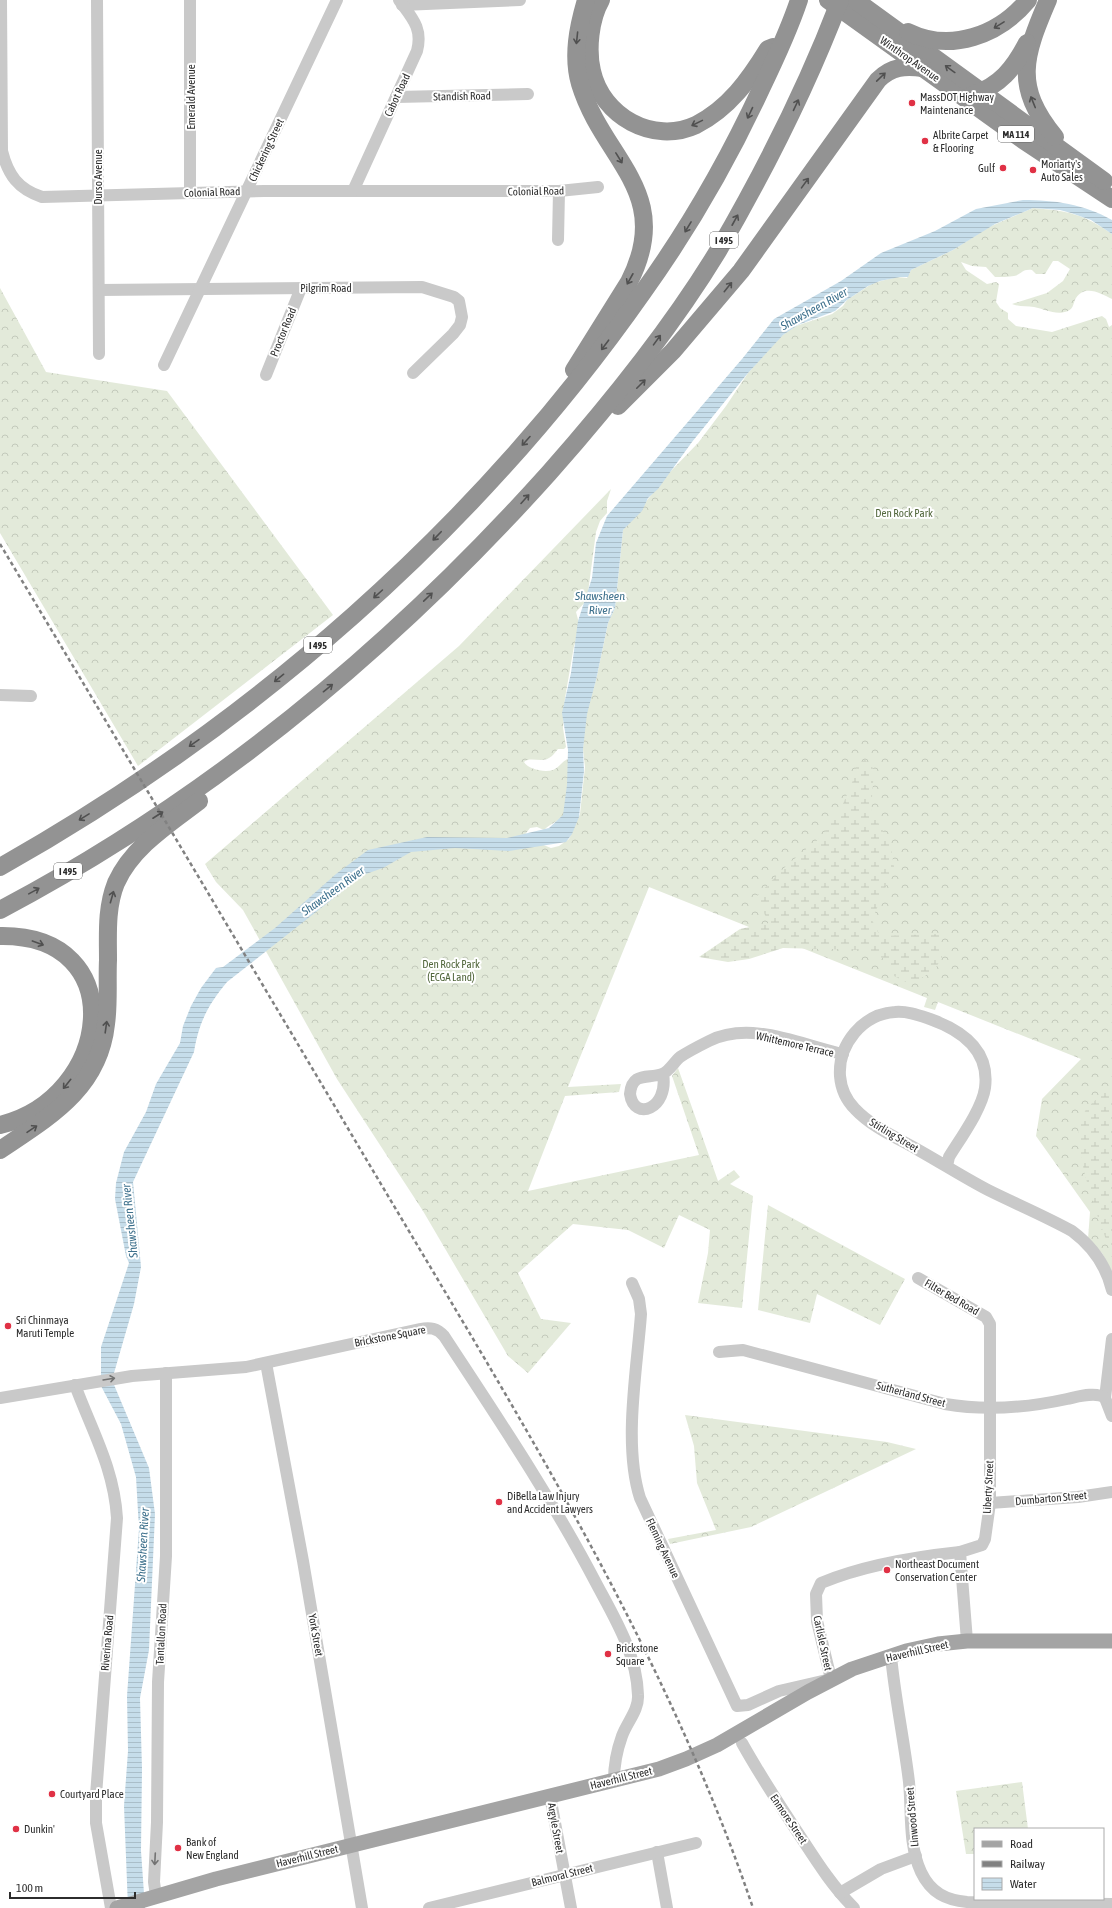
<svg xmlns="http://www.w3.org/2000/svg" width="1112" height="1908" font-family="'Asap Condensed',sans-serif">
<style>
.forest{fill:url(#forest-crowns)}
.wetland{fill:url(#wetland-marsh)}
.water{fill:url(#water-rules)}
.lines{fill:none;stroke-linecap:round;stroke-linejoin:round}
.minor{stroke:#c9c9c9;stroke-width:12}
.major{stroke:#a4a4a4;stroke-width:15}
.highway{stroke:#939393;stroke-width:18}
.rail{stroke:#818181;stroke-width:2.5;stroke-dasharray:4 3;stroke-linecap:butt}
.oneway{stroke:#505050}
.oneway2{stroke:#737373}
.poi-dot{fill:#e03145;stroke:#fff;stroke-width:1.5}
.labels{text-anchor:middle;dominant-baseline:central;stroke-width:4;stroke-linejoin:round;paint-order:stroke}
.shield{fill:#fff;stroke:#6b6b6b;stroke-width:1}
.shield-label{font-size:10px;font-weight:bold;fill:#2c2c2c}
.street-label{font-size:11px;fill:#2c2c2c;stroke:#fff}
.poi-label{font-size:11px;fill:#2c2c2c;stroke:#fff;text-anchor:start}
.park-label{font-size:11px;fill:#51663b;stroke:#fff}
.water-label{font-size:12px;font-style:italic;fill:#3d708c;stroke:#fff}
</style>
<defs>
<pattern id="forest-crowns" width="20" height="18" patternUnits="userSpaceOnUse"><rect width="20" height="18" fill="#e3eada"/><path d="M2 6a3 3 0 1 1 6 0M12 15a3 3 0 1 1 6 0" fill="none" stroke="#c3c9bb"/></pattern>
<pattern id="wetland-marsh" width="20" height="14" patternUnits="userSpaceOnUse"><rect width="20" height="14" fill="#e3eada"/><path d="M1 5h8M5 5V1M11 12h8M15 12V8" fill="none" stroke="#c3c9bb"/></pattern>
<pattern id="water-rules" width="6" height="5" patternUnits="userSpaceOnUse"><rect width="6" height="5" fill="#c6ddea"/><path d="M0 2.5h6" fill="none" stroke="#aabec9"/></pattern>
</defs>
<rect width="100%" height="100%" fill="#fff"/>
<!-- forest -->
<g class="forest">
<path d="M1033,208C1068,211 1084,214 1112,234V299C1101,294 1086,284 1076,298C1073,303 1074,308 1068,311C1056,316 1045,309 1034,307C1027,306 1019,307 1012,304L1047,293L1063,281L1070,269L1058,261H1053L1045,274H1036L1032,270C1021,269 1023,274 1014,276C1009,277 1001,277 995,277L986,267L972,266L961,262L966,270L987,284L996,282L999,284L996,302L1000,308L1008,313V319L1016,326L1052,332L1102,316L1106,319L1109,327L1112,325V1272L1102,1253L1088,1239L1090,1212L1036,1136L1042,1099L1081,1059L938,1002L935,1010L924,1007L927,998L649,887L568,1087L621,1084L619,1092L565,1096L528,1191L699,1155L672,1076L678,1068L718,1181L734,1170L740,1177L730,1184L753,1196L742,1308L698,1303L708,1253L710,1230L679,1215L664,1248L628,1230L573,1224L518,1273L541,1319L571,1323L528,1373L508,1356L423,1211L337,1079L243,910L216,882L205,864L459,646L611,489L607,501V513L600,521L596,532L587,600L576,612L580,627L574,646L565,698L563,728L566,747L564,749H558C555,752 553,756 549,758C541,763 530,756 524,762C528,769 544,773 553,770C559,768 562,761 568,759C571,772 566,799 566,814C559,821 551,823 544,830L537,827L530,828L523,837L551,848L559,846L569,839L580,814L585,767L583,749L585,718L596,680L608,623L615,608L623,530L669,473L698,443L726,406L748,373L780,337L796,326L832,314L843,306L847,300L873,283L897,277L907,278L911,270L953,250L989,227Z"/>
<path d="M0,288L46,372L167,391L333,615L138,766L0,533Z"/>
<path d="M768,1205L905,1279L880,1325L817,1294L810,1323L758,1310Z"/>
<path d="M685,1415L887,1442L916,1449L751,1527L670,1544L668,1539L716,1530L697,1483L694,1446Z"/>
<path d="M1022,1782L1028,1829H975V1854H966L956,1791Z"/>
</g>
<!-- wetland -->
<g class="wetland">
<path d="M865,760L874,769L871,811L890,842L894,867L872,920L880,936L939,934L942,957L934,971L910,984L894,976L886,960L867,950L783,948L749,959L728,962L699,957L740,929L769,923L756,897L787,865L821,837L840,811L856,773V765Z"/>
<path d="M1107,1090L1112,1092V1254C1101,1227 1070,1145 1081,1119C1086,1106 1097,1099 1107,1090Z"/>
</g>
<!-- water -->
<path class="water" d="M1023,200C1054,200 1084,204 1112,220V234L1091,220L1071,213L1060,210L1033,208L995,224L953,250L911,270L908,277H900L880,281L868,286L847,300L835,311L798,325L783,335L748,373L692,442L658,489L648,498L642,511L623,530L615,608L608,623L596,680L587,714L583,749L584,771L579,817L572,834L566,842L509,851L455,848L411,852L383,868L363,875L227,982C208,1005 199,1022 194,1052L133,1182L141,1267L134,1304L112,1380L149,1468L155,1514L149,1650L140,1698L142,1769L141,1851L145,1908H128L124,1806L128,1751L127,1696L139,1529L136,1477L121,1424L101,1386V1347L129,1263L126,1256L115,1199L116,1183L124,1152L146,1112L156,1084L180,1043L183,1026L191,1006L201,988L216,968L223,967L275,928L336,874L368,850L427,837L507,838L549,828L563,815L567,785L568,750L562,713L571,673L578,621L592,578L596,543L607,516L742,359L774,319L841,281L881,253L935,231L976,209Z"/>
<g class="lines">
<!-- minor -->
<g class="minor">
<path d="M1,0L2,151C8,175 18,189 42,197L264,191H559L598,187"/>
<path d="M97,0L99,354"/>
<path d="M190,0V193"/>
<path d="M402,5L520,0"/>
<path d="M396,97L528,94"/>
<path d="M353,191L417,51C423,28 412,18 399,0"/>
<path d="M558,240L559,191"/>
<path d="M99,290L422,287L454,297L459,301L462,317L460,325L453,334L413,373"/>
<path d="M164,365L337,0"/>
<path d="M266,375L301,288"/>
<path d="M0,695L31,696"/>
<path d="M663,1074C669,1109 634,1122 630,1094C632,1071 649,1079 662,1074C669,1072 674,1062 680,1057C689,1051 699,1046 709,1041C751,1020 801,1045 843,1054"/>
<path d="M947,1166L949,1157C960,1139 982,1109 985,1088C990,1050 961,1030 930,1019C918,1015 907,1011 895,1012C862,1014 838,1045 840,1076C841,1088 846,1100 855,1109C873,1128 898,1138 920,1151C943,1164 965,1178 988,1190C1016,1204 1045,1216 1072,1231C1092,1246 1106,1265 1112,1290"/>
<path d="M918,1278L986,1317L990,1324V1503L985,1539L982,1545L960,1552L967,1641"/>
<path d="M632,1283L639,1299L641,1314C637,1370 623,1444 640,1498L737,1706L748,1705L779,1691L831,1679L817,1621L816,1594L821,1583C864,1565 913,1557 960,1552"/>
<path d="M1112,1339L1105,1398L1112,1416"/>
<path d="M719,1352L743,1350L945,1404C986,1411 1026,1408 1067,1399C1077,1397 1096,1391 1105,1398"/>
<path d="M266,1363L303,1561L362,1908"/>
<path d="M75,1385C92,1431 114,1468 117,1518L96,1795V1823L111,1908"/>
<path d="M0,1398L132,1376L246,1367L420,1329C430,1327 437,1328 444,1336C497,1417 551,1497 596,1583C614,1617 637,1654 638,1695C639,1710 627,1722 622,1736C617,1750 614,1765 614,1780"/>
<path d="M990,1503L1078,1497L1112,1492"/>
<path d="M891,1656C895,1698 904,1740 909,1782C912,1812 908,1844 921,1872C931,1893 946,1900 967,1902L1112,1904"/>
<path d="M742,1743C761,1777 782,1809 804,1842C819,1865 834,1888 854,1908"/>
<path d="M550,1796L571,1908"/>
<path d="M657,1852L667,1908"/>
<path d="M840,1893L881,1869L916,1856"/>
<path d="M156,1896L154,1882L157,1822L158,1682L166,1556V1373"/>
<path d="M429,1908L696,1843"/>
</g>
<!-- major -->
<path class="major" d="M117,1908L216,1879L659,1769L686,1759L717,1745L808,1692L852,1669L906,1651L938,1644L967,1641H1112"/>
<!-- highway -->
<g class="highway">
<path d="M601,0C590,19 587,50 592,71C602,116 653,145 696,125C729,108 749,80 768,49L773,47"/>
<path d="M828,0L1023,140L1112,199"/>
<path d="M855,0L1104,181"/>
<path d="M1048,0C1024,56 1013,86 1055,137"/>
<path d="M908,32C951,53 999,35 1028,0"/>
<path d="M972,95C1000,86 1014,68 1027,43"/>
<path d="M574,370L629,282C675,192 603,160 580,84C572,56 578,27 586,0"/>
<path d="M618,406L673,351L741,271L878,80C892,66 905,66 923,68"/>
<path d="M0,867C252,725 477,529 643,292C689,228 728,160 761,89C775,60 789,30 799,0"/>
<path d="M0,910C208,800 392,648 549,473C610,404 670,330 718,251C765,170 807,87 840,0"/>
<path d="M0,936C133,934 112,1098 0,1125"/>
<path d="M0,1150C49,1117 99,1089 106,1024C109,1003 107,981 108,960C108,934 106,908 116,883C132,847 169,824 199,801"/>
</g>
<!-- rail -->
<path class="rail" d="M0,544C133,766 265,989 397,1211C530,1435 669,1660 753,1908"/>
</g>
<!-- one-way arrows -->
<defs><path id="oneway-shaft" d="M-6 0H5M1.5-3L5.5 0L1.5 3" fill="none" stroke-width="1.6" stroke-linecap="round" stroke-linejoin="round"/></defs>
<g class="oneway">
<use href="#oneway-shaft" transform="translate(999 25) rotate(148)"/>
<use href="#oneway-shaft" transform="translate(577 38) rotate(96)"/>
<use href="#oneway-shaft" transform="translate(950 69) rotate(-144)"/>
<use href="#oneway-shaft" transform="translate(881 77) rotate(-44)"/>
<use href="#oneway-shaft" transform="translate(1033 102) rotate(-112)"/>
<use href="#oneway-shaft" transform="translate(796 105) rotate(-65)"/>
<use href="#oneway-shaft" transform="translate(750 113) rotate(115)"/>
<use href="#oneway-shaft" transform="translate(697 123) rotate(154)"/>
<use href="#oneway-shaft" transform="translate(619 158) rotate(58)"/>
<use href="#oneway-shaft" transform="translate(805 183) rotate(-54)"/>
<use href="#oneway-shaft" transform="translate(735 220) rotate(-61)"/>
<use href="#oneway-shaft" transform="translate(688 227) rotate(121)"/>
<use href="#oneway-shaft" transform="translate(630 279) rotate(119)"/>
<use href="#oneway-shaft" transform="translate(728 287) rotate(-51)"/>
<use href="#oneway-shaft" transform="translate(657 340) rotate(-54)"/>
<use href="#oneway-shaft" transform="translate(605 345) rotate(127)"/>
<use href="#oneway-shaft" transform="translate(641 384) rotate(-45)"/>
<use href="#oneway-shaft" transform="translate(526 441) rotate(132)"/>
<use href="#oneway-shaft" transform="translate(525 499) rotate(-48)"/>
<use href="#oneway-shaft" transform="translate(437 536) rotate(134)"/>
<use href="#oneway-shaft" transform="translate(378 594) rotate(138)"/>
<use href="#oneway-shaft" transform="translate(428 597) rotate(-44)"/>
<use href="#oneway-shaft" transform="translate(279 678) rotate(141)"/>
<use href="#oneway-shaft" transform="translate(328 688) rotate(-39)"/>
<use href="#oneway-shaft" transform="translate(194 743) rotate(145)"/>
<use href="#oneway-shaft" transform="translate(158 815) rotate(-33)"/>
<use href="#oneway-shaft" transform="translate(84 817) rotate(148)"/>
<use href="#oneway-shaft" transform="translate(34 891) rotate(-29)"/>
<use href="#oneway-shaft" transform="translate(112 897) rotate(-74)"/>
<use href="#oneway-shaft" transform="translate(38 943) rotate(20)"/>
<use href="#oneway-shaft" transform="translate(106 1027) rotate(-82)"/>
<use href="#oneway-shaft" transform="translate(67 1084) rotate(129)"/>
<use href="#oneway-shaft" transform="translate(32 1129) rotate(-34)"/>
</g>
<g class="oneway2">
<use href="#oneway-shaft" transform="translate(109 1379) rotate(-9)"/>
<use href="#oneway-shaft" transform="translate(155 1859) rotate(93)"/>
</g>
<!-- markers -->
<g class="poi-dot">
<circle cx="912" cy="103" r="4"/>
<circle cx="925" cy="141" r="4"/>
<circle cx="1003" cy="168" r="4"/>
<circle cx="1033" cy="170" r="4"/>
<circle cx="8" cy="1326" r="4"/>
<circle cx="499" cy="1502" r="4"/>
<circle cx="887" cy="1570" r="4"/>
<circle cx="608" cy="1654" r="4"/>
<circle cx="52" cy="1794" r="4"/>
<circle cx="16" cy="1829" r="4"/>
<circle cx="178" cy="1848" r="4"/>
</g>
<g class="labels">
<!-- shield labels -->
<g class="shield">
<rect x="998" y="126" width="36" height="16" rx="3"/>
<rect x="710" y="232" width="28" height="16" rx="3"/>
<rect x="304" y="637" width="28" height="16" rx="3"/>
<rect x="54" y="863" width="28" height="16" rx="3"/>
</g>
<g class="shield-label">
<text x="1016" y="134">MA 114</text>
<text x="724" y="240">I 495</text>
<text x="318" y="645">I 495</text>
<text x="68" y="871">I 495</text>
</g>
<!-- street labels -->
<g class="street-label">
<text transform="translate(910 59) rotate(35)">Winthrop Avenue</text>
<text transform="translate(397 95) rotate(-65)">Cabot Road</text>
<text transform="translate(462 96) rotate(-1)">Standish Road</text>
<text transform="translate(191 97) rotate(-90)">Emerald Avenue</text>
<text transform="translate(266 150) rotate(-65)">Chickering Street</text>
<text transform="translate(98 177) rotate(-90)">Durso Avenue</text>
<text transform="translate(536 191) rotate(-1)">Colonial Road</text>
<text transform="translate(212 192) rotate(-2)">Colonial Road</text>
<text x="326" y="288">Pilgrim Road</text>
<text transform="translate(283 332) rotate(-68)">Proctor Road</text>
<text transform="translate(795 1044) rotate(13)">Whittemore Terrace</text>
<text transform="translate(894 1135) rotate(31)">Stirling Street</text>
<text transform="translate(952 1297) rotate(30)">Filter Bed Road</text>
<text transform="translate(390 1336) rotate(-11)">Brickstone Square</text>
<text transform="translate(911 1394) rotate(15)">Sutherland Street</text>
<text transform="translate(988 1487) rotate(-87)">Liberty Street</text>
<text transform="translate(1051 1498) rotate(-5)">Dumbarton Street</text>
<text transform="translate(663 1548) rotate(65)">Fleming Avenue</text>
<text transform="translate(161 1634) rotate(-87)">Tantallon Road</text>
<text transform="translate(316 1635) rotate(80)">York Street</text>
<text transform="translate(107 1643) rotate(-85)">Riverina Road</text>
<text transform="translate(823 1643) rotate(78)">Carlisle Street</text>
<text transform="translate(917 1651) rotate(-13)">Haverhill Street</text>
<text transform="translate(621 1778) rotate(-14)">Haverhill Street</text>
<text transform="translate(912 1817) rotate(-95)">Linwood Street</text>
<text transform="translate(789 1819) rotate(56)">Enmore Street</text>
<text transform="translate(556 1828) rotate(80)">Argyle Street</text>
<text transform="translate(307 1856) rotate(-14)">Haverhill Street</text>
<text transform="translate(562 1875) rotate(-14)">Balmoral Street</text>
</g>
<!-- poi labels -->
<g class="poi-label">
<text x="920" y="97">MassDOT Highway<tspan x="920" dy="13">Maintenance</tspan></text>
<text x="933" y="135">Albrite Carpet<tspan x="933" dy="13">&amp; Flooring</tspan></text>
<text x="1041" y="164">Moriarty's<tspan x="1041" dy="13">Auto Sales</tspan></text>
<text x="995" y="168" text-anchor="end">Gulf</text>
<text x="16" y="1320">Sri Chinmaya<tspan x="16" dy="13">Maruti Temple</tspan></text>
<text x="507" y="1496">DiBella Law Injury<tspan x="507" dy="13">and Accident Lawyers</tspan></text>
<text x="895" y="1564">Northeast Document<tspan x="895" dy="13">Conservation Center</tspan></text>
<text x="616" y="1648">Brickstone<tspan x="616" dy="13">Square</tspan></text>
<text x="60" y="1794">Courtyard Place</text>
<text x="24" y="1829">Dunkin'</text>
<text x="186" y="1842">Bank of<tspan x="186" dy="13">New England</tspan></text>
</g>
<!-- park labels -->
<g class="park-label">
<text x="904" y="513">Den Rock Park</text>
<text x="451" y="964">Den Rock Park<tspan x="451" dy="13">(ECGA Land)</tspan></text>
</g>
<!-- water labels -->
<g class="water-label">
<text transform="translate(814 309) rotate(-29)">Shawsheen River</text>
<text x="600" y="596">Shawsheen<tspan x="600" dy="14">River</tspan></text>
<text transform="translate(333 891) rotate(-36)">Shawsheen River</text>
<text transform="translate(130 1221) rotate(-96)">Shawsheen River</text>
<text transform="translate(143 1545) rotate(-87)">Shawsheen River</text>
</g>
</g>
<!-- legend -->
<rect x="974" y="1828" width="130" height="72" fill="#ffffff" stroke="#ababab"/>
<rect x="982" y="1841" width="20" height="6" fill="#a4a4a4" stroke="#ababab"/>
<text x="1010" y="1848" font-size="12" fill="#2c2c2c">Road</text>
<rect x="982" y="1861" width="20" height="6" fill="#818181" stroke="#ababab"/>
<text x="1010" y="1868" font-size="12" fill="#2c2c2c">Railway</text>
<rect x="982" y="1878" width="20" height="12" fill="url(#water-rules)" stroke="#ababab"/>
<text x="1010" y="1888" font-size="12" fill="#2c2c2c">Water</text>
<!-- scale -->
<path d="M10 1892v6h125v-6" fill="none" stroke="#2c2c2c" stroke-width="2"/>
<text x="16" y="1892" font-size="12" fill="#2c2c2c" stroke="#ffffff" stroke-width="3" paint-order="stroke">100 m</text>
</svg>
